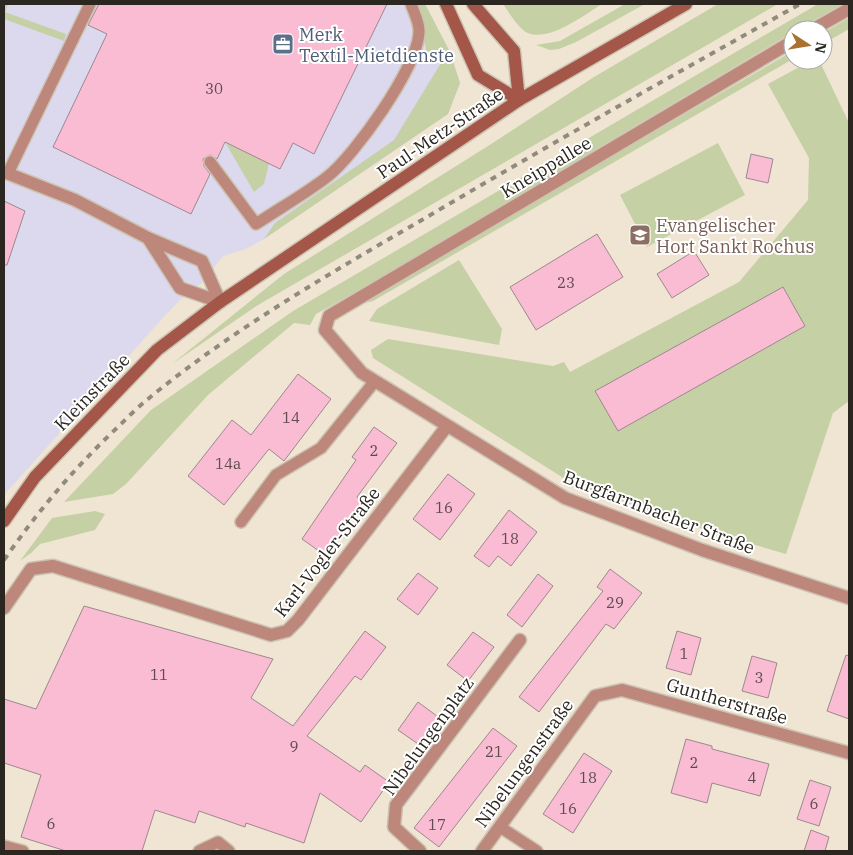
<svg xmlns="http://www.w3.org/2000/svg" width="853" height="855" font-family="'IBM Plex Serif',serif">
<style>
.industrial{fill:#dcd9ef}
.green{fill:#c5d0a5}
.building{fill:#f9bcd3;stroke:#9d888f}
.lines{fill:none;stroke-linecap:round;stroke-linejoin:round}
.lane-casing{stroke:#ccc3b2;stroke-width:14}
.street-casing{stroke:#ccc3b2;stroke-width:15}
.secondary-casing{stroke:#ccc3b2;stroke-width:15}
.lane{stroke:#bd877c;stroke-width:11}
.street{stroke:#bd877c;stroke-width:12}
.secondary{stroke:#a45748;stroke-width:12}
.rail{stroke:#928b7d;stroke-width:4;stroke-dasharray:6 6;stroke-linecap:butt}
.labels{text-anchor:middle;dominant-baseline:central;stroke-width:4;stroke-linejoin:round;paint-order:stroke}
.number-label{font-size:15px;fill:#5e4c4d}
.service-label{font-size:18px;fill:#4e5e75;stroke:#fff;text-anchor:start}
.street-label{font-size:18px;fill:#2b2720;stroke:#fff}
.education-label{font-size:18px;fill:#785e54;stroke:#fff;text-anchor:start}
</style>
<rect width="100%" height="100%" fill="#efe5d2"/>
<!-- industrial -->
<path class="industrial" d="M4,4H425L450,52L460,83L448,114L264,239L246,249L223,256L202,283L180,300L161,320L4,495Z"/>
<!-- green -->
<g class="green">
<path d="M4,4H8L5,12L66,34L64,41L4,19Z"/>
<path d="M417,4H425L450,52L460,83L448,114L264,239L275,223L394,140L444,58L427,53Z"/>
<path d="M503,4H602C584,15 542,48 522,29C514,22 509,12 503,4Z"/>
<path d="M625,4H645L576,42L559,49L550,50L536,45L560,41Z"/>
<path d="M718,4H778L258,305L172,364L284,274L488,146L594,77Z"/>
<path d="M818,4H843L796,30H793V32L366,286L316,314L310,325L294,323L208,395L126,484L113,494L64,502L151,410L293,311Z"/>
<path d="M849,18V29L823,44V33Z"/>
<path d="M793,51V59L373,301L364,303L372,296Z"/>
<path d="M812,60H819L849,123V401L833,413L786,554L708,531L573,484L373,358L371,350L388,339L553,366L564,362L570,372L739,282L808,200L809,158L768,84Z"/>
<path d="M225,142L269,163L264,184L254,192Z"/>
<path d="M718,143L745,195L647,247L620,195Z"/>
<path d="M459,260L502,329L499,345L369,321L377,309Z"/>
<path d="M95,511L105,514L95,530L40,544L31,553L20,561L52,518Z"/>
</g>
<!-- building -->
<g class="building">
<path d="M99,4H387L314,154L293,143L280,169L225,142L217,159L210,155L203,159L204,166L210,174L191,214L53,147L107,34L88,25Z"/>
<path d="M751,154L773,159L768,183L746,178Z"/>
<path d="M4,201L25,211L7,265H4Z"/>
<path d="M597,234L623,277L536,330L510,287Z"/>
<path d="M694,251L709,275L672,298L657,274Z"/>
<path d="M783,287L805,326L618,431L595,391Z"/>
<path d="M298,374L331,399L284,461L269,449L224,505L188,476L232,420L251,435Z"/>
<path d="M374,427L397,443L357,497L364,502L326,556L302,539L356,460L352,457Z"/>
<path d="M448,474L475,494L440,540L413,519Z"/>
<path d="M509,510L537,532L511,566L498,556L489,567L474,556Z"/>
<path d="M610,569L642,593L614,629L606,624L539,712L519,697L603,591L597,587Z"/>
<path d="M418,573L438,588L418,615L397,599Z"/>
<path d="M538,574L553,586L522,627L507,615Z"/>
<path d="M84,606L273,659L251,698L293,726L365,631L386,647L361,680L355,676L307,736L360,772L365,765L389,782L361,822L320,793L304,843L246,823L245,827L199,811L195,823L155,810L142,851H66L21,837L41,775L4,763V699L36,709Z"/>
<path d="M677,631L701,638L691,675L666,668Z"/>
<path d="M473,632L494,647L468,681L447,665Z"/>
<path d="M846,655L849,656V719L827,711Z"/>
<path d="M752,656L777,663L768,698L742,691Z"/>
<path d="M418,702L441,719L421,746L398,730Z"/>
<path d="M493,728L517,746L439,847L414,828Z"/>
<path d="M686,739L712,746V749L769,764L760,796L712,783L707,803L671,793Z"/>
<path d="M584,753L612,771L573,833L543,814Z"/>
<path d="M810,780L831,787L819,826L797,819Z"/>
<path d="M811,830L829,837L825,851H804Z"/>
</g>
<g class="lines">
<!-- lane casing -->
<g class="lane-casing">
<g id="lane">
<path d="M210,162L256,224C280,208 305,194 327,177C355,155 417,68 419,33C420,23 414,13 411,4"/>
<path d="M8,173L90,4"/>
<path d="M241,522L276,475L321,448L375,381"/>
<path d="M500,827L537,851"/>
<path d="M4,846L23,851"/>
<path d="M199,851L218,842L229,851"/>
</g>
</g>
<!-- street casing -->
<g class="street-casing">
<g id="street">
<path d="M812,30L849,9"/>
<path d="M793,41L329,316L325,330L362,373L565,498L702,550L849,598"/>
<path d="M4,172L75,200L148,238L202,261L220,302"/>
<path d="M148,238L180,288L220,302"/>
<path d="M4,608L31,569L53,566L271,635L287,631L298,620L447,426"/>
<path d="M420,851L394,827L396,805L520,640"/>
<path d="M482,851L595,696L622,690L849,753"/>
</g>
</g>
<!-- secondary casing -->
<g class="secondary-casing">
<g id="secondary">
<path d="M446,4L478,75L519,100"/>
<path d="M473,4L514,51L519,100"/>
<path d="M4,521L35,477L157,350L220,302L519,100L686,4"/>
</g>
</g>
<!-- lane -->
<use href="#lane" class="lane"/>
<!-- street -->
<use href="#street" class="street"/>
<!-- secondary -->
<use href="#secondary" class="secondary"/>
<!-- rail -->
<path class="rail" d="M4,560C38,511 75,467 119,426C128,417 138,407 148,399C234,328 336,270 432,214C554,142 677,73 800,4"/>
</g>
<!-- icons -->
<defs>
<g id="office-square" transform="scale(1.125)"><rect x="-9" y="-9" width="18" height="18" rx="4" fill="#5c6f8a" stroke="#fff"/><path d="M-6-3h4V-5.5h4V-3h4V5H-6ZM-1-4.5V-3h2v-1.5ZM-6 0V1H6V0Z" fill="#fff"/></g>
<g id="school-square" transform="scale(1.125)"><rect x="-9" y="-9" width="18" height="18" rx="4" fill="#8d6e63" stroke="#fff"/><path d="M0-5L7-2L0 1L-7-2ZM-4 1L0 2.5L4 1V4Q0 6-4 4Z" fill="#fff"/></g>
</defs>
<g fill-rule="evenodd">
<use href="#office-square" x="283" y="44"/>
<use href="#school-square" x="640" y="235"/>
</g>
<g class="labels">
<!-- number labels -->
<g class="number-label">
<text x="214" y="88">30</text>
<text x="566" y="282">23</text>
<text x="291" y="417">14</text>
<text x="374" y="450">2</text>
<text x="228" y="463">14a</text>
<text x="444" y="507">16</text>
<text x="510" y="538">18</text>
<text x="615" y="602">29</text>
<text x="684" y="653">1</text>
<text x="159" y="674">11</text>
<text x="759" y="677">3</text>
<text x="294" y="746">9</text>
<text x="494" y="751">21</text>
<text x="694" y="762">2</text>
<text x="588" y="777">18</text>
<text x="752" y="777">4</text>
<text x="814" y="803">6</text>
<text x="568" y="808">16</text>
<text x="51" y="823">6</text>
<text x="437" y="824">17</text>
</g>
<!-- service labels -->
<g class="service-label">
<text x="299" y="34">Merk<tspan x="299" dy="21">Textil-Mietdienste</tspan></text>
</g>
<!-- street labels -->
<g class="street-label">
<text transform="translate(440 133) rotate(-34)">Paul-Metz-Straße</text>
<text transform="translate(546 167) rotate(-31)">Kneippallee</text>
<text transform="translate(92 392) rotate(-46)">Kleinstraße</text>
<text transform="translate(659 512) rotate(21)">Burgfarrnbacher Straße</text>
<text transform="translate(327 552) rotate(-52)">Karl-Vogler-Straße</text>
<text transform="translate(727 701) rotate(16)">Guntherstraße</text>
<text transform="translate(428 736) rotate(-54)">Nibelungenplatz</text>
<text transform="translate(524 763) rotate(-54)">Nibelungenstraße</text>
</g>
<!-- education labels -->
<g class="education-label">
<text x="656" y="225">Evangelischer<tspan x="656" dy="21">Hort Sankt Rochus</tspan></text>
</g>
</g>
<!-- border -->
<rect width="853" height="855" fill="none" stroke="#2b2720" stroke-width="10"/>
<!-- north arrow -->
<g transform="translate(808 45) rotate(102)"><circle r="24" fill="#ffffff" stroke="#aaa9a6"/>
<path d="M0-4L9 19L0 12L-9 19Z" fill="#aa712f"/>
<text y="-8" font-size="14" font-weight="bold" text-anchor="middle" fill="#2b2720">N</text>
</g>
</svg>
